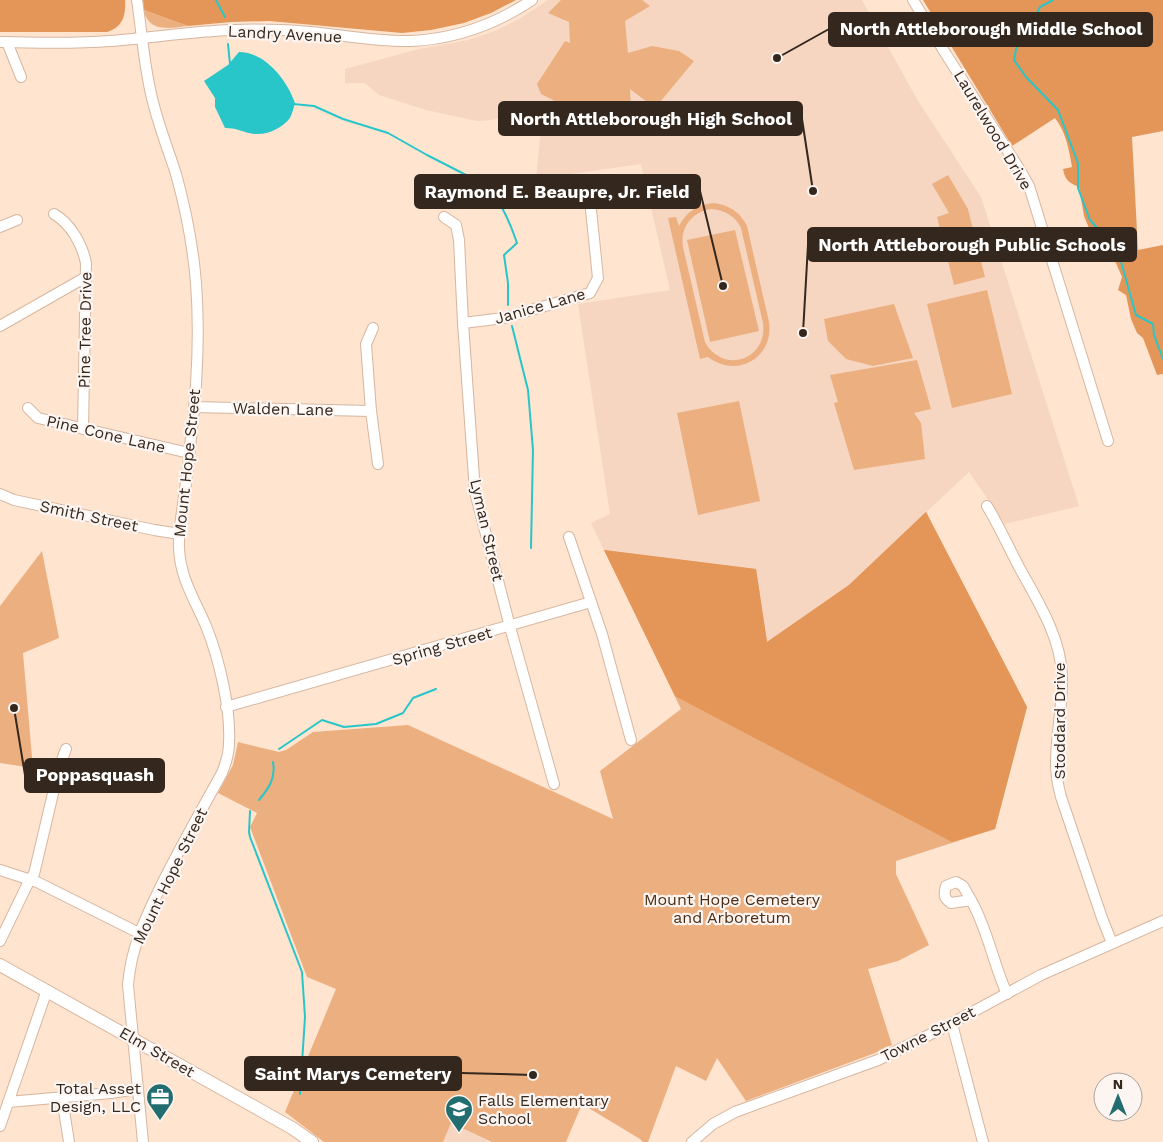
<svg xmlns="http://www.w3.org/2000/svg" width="1163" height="1142" font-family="'Work Sans',sans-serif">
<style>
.built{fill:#f6d6c0}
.green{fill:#ecaf80;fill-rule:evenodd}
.forest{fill:#e39658}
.water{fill:#28c6c9}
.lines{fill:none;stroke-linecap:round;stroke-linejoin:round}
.stream{stroke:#28c6c9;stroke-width:2}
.minor-casing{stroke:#d6b69f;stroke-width:12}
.major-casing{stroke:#d6b69f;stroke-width:14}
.minor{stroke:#fff;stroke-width:10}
.major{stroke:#fff;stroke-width:12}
.labels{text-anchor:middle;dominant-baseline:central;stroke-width:4.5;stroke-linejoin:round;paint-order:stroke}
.street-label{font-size:16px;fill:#33271e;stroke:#fcf5f1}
.park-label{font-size:16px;fill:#4c2d13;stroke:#fcf5f1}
.poi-label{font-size:16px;fill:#33271e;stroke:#fcf5f1;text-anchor:end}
.leader{fill:none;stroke:#33271e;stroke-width:2}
.callout-dot{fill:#33271e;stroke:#fcf5f1;stroke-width:2}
.callout{fill:#33271e;stroke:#33271e;stroke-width:2}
.callout-label{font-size:18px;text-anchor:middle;font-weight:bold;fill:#fff}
</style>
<rect width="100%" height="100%" fill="#ffe4d0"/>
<!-- built -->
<g class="built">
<path d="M548,0H862L918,101L981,197L1079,506L1005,524L969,472L849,585L766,643L756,569L604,550L591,523L610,514L578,304L670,290L641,164L536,179L541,129L525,115L515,114L492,120L477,121L426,110L379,95L365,83H345V69L419,49L468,40L495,31L519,19Z"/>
<path d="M450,1123L492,1142H443Z"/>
</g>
<!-- green -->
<g class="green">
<path d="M561,0H642L650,6L625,21L628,53L652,46L679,51L694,61L655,108L630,89L631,106L591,107L587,117L541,94L537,84L565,41L570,43L569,22L548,13Z"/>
<path d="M144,10L188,26C171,28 148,33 144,10Z"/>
<path d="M948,175L968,209L985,277L954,285L937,217L949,213L932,184Z"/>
<path d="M714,203C729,205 740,212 747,226L769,322C774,358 737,379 708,357L700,359L668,218L676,217L679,226C686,212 698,204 714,203ZM711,209C725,210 735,216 741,228L763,323C768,360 723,375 705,342L683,247C680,227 692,212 711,209Z"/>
<path d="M735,230L759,331L710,342L687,240Z"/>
<path d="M987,290L1012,394L952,408L927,304Z"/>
<path d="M894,304L913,358L873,366L846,359L828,341L824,319Z"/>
<path d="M917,360L931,409L914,413L921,423L925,459L854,470L834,403L838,402L830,375Z"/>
<path d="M739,401L760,501L698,515L677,413Z"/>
<path d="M926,512L1027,707L995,829L896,861V874L929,945L898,961L868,969L892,1045L875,1053L746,1101L717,1058L706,1081L676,1066L648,1142H643L640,1139L582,1104L566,1142H492L451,1123L443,1142H324L285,1112L336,989L307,977L250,827L257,813L218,793L233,765L238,742L279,752L286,750L313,732L408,725L613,819L600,771L681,709L604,550L756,569L767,642L849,585Z"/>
<path d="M42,551L59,638L23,653L33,768L0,763V606Z"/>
</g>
<!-- forest -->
<g class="forest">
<path d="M0,0H125C126,15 123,27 107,32H0Z"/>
<path d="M143,0H516L491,13L464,23L431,30L402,33L269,21L231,22L188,26L144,10Z"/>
<path d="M923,0H1163V131L1132,137L1138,250L1163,245V374L1157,375L1143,338L1137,333L1131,319L1126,295L1118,290L1122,277L1116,263L1091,233L1084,216L1079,187C1069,183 1065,180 1063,169L1072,167C1069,150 1066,132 1055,118L1012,146Z"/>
<path d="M926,512L1027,707L995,829L952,842L675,696L604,550L756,569L767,642L849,585Z"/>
</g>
<!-- water -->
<path class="water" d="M239,52C265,52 287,80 295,103C294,107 292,114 290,118C282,128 268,135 255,134C244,133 239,128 225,128L215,107V98L204,81L228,65Z"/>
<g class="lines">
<!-- stream -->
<g class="stream">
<path d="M216,0L225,17"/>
<path d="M1053,0L1040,7L1033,21L1020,28L1014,60L1026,77L1058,110L1078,163V188L1090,220L1118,251L1136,315L1153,324L1154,335L1163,359"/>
<path d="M228,44L230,64"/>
<path d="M293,104L314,106L343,119L388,133L427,155L470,177"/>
<path d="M479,182C499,195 509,220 517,243L504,255L508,283V305"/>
<path d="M512,326L528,390L533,450L531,548"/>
<path d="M279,749L322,720L344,727L376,724L403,713L413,698L436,689"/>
<path d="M259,800C269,788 276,778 273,762"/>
<path d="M250,811L249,832L250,837L302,972L305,1017L300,1094"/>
</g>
<!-- minor casing -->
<g class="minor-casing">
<g id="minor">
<path d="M137,0C142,33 144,66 152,98C158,124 168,149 176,174C186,210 193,246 196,283C200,334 197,387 191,438C189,457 187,477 184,497C182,514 178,531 179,548C180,578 195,600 206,626C219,658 231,709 229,743C229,753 226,763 222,773C201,811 179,849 160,888C144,921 131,948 128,985L143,1142"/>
<path d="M913,0L942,48L1020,170L1029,186L1108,441"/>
<path d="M0,42C37,43 73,44 110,41C151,38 192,31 234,30C259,29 285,30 310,32C343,35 377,42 411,41C454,39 496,24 532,0"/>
<path d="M7,42L21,77"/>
<path d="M54,214C71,224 82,244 86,263L83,429"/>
<path d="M444,217L456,225L459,240L463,323L475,492L510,627L554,784"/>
<path d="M0,227L17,220"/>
<path d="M463,323L504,318L590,293L598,278L590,200L603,183"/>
<path d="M0,326L86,277"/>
<path d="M373,328L366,344L371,411L378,464"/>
<path d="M194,407L371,411"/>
<path d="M28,408L38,418L189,453"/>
<path d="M0,494L14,500L154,530L180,534"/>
<path d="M987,506C999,526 1008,546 1019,567C1037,600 1061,637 1062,676C1063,705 1056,734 1056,763C1056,775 1058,786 1061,797L1102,918L1112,943"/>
<path d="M569,537L602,634L631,740"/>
<path d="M226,707L591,602"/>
<path d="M0,870L37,882L139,933"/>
<path d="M971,900L963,886L956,882L946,886C944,894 943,898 951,903L971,900C988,930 993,963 1007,994"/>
<path d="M0,941L30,879L34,874L59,768L66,749"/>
<path d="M952,1024L983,1142"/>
<path d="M62,1098L69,1142"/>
<path d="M8,1102L111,1093L137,1089"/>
<path d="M0,1126L47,990"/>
<path d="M692,1142L713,1124L735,1112L878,1060L941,1029L1041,975L1163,921"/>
</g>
</g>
<!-- major casing -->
<g class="major-casing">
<path id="major" d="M0,965L253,1106L292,1128L312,1142"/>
</g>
<!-- minor -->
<use href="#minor" class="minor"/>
<!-- major -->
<use href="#major" class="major"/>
</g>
<!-- icons -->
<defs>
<g id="office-pin" transform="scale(1.4375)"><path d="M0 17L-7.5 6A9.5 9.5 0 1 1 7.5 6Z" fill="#226d6f" stroke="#fcf5f1"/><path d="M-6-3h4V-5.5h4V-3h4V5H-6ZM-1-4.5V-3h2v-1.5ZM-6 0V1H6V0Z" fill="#fff"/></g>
<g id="school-pin" transform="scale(1.4375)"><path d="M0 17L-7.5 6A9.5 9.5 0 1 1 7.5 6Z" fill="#226d6f" stroke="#fcf5f1"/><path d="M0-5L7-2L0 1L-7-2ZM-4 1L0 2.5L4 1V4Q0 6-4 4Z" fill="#fff"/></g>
</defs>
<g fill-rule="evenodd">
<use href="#office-pin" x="160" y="1097"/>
<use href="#school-pin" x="459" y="1109"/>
</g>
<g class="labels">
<!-- street labels -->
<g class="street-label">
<text transform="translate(285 34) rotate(3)">Landry Avenue</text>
<text transform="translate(993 130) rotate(59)">Laurelwood Drive</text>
<text transform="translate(540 306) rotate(-16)">Janice Lane</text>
<text transform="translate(85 330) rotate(-89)">Pine Tree Drive</text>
<text transform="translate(283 409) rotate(1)">Walden Lane</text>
<text transform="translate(106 434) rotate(13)">Pine Cone Lane</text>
<text transform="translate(187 463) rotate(-84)">Mount Hope Street</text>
<text transform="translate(89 516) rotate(12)">Smith Street</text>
<text transform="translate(487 530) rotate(77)">Lyman Street</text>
<text transform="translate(442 646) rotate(-16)">Spring Street</text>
<text transform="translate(1059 721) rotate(-90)">Stoddard Drive</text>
<text transform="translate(170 876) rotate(-64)">Mount Hope Street</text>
<text transform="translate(928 1034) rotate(-27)">Towne Street</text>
<text transform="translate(157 1052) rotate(30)">Elm Street</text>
</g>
<!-- park labels -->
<g class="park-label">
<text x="732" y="899">Mount Hope Cemetery<tspan x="732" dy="18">and Arboretum</tspan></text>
</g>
<!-- poi labels -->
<g class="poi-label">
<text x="141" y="1088">Total Asset<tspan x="141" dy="18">Design, LLC</tspan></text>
<text x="478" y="1100" text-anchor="start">Falls Elementary<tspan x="478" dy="18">School</tspan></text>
</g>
</g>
<!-- callouts -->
<path class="leader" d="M777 58L829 29M813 191L802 119M723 286L700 191M803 333L808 245M14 708L25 775M533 1075L461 1073"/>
<g class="callout-dot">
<circle cx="777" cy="58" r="5"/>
<circle cx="813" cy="191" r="5"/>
<circle cx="723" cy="286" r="5"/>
<circle cx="803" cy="333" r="5"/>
<circle cx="14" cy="708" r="5"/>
<circle cx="533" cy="1075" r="5"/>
</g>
<g class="callout">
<rect x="829" y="13" width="323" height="33" rx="5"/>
<rect x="499" y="102" width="303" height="33" rx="5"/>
<rect x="415" y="175" width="285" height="33" rx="5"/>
<rect x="808" y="228" width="328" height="33" rx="5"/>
<rect x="25" y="759" width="139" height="33" rx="5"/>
<rect x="245" y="1057" width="216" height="33" rx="5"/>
</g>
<g class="callout-label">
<text x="991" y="35">North Attleborough Middle School</text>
<text x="651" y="125">North Attleborough High School</text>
<text x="557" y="198">Raymond E. Beaupre, Jr. Field</text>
<text x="972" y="251">North Attleborough Public Schools</text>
<text x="95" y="781">Poppasquash</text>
<text x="353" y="1080">Saint Marys Cemetery</text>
</g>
<!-- north arrow -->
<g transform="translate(1118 1097)"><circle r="24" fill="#fcf5f1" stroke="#aca39d"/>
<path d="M0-4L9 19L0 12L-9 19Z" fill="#226d6f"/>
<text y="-8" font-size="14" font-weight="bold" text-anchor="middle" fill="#33271e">N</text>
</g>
</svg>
